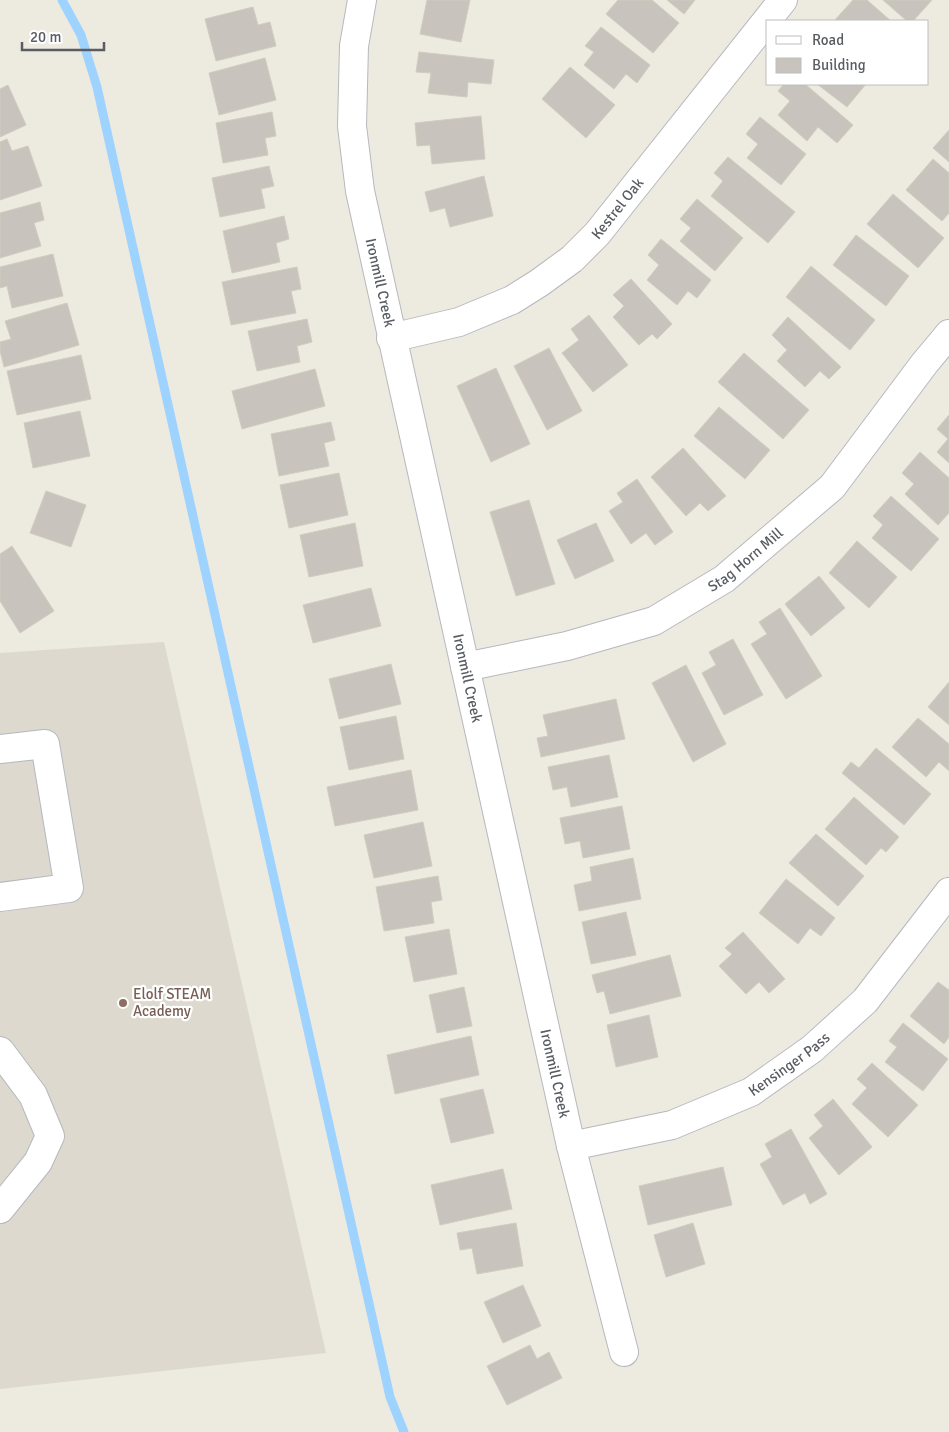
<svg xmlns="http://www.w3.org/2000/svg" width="949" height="1432" font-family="Signika,sans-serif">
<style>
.education{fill:#ddd9cf}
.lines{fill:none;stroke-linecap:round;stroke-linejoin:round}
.stream{stroke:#9ed3ff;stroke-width:9}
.building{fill:#c8c4bd;stroke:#d1ccbe}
.minor-casing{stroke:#b6b8be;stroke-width:30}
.minor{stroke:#fff;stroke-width:28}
.education-dot{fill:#8d6e63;stroke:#fff;stroke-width:2}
.labels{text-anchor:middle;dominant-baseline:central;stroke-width:4.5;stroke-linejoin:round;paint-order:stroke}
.street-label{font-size:15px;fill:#595d62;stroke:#fff}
.education-label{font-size:15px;fill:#785e54;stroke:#fff;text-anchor:start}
</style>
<rect width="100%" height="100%" fill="#edeae0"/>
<!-- education -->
<path class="education" d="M164,642L326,1353L0,1389V653Z"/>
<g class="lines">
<!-- stream -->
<path class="stream" d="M62,0L81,35L97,87L390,1397L404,1432"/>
</g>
<!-- building -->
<g class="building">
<path d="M427,0H470L461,42L420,34Z"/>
<path d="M618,0H652L679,23L653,53L606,14Z"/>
<path d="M667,0H695L684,14Z"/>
<path d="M853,0H867L891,21H834Z"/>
<path d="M883,0H932L913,21H907Z"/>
<path d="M253,7L258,25L270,22L276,46L216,61L205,19Z"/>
<path d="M601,27L650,65L637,83L626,74L614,89L584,65L594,52L585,46Z"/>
<path d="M419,52L494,60L491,84L468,82L467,97L428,93L431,73L416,72Z"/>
<path d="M265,58L276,100L219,115L209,73Z"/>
<path d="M570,67L615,105L586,138L542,99Z"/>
<path d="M784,84H805L853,125L837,143L818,127L807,141L778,115L790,101L778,91Z"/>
<path d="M817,84H866L847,107Z"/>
<path d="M8,85L26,125L0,137V89Z"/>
<path d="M272,112L276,136L265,138L268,155L223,163L216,123Z"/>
<path d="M481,116L485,159L432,164L430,145L417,146L415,123Z"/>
<path d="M760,117L806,154L781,185L747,158L758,144L746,134Z"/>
<path d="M949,130V162L933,148Z"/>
<path d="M7,139L12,151L28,146L42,186L0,200V142Z"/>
<path d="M728,157L795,212L768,243L711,196L723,181L714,173Z"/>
<path d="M933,159L949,173V213L942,221L906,190Z"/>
<path d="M269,166L274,186L261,189L265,208L220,217L212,178Z"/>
<path d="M484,176L493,216L450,227L445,208L430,212L425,192Z"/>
<path d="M893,194L944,238L918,268L867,224Z"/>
<path d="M697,199L743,238L715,271L680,241L691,228L680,219Z"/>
<path d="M40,202L44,220L34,223L41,246L0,258V213Z"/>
<path d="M284,216L289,239L276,243L280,262L232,273L223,231Z"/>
<path d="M856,235L909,276L886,306L833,265Z"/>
<path d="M661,239L711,280L697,298L688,291L677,305L647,280L659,265L648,255Z"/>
<path d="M53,254L63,296L12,308L7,286L0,288V267Z"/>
<path d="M811,266L875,320L850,350L786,297Z"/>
<path d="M297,267L301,289L291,291L296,313L231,325L222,282Z"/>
<path d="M631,279L672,324L657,339L652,334L639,345L613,317L624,306L613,295Z"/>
<path d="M67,303L79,345L4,367L0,351V342L11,339L5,321Z"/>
<path d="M589,315L628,365L593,392L562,353L579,340L571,329Z"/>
<path d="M788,317L841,367L829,379L820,371L805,387L777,361L787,350L772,335Z"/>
<path d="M307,319L312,342L297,346L300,362L257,371L248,331Z"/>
<path d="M549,348L582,411L547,430L514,366Z"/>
<path d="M744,353L809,410L783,439L718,382Z"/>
<path d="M81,355L91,399L17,415L7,371Z"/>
<path d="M496,368L530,444L491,462L457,386Z"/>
<path d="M315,369L325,406L242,429L232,391Z"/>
<path d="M719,407L770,450L745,479L694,436Z"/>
<path d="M80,411L90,456L33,468L24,423Z"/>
<path d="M949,415V463L937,452L948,439L937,429Z"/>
<path d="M331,422L335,440L324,443L329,466L279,476L271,434Z"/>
<path d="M683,448L726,496L708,511L700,503L686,516L651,477Z"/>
<path d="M920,452L949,478V513L938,525L905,494L914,484L902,473Z"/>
<path d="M339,473L348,515L289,528L280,485Z"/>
<path d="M637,479L673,532L655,545L646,533L631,544L609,511L623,502L617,493Z"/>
<path d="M46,491L86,505L71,547L30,533Z"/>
<path d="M891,496L939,539L911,571L872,538L883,525L873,516Z"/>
<path d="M529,500L555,584L516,596L490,512Z"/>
<path d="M355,523L363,566L309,577L300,535Z"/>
<path d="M596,523L614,561L575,579L557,540Z"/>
<path d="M857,541L897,577L869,608L829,573Z"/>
<path d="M12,546L54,611L20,633L0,601V554Z"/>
<path d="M819,576L845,608L811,636L785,604Z"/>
<path d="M371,588L381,626L313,643L303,605Z"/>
<path d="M780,608L822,676L786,699L751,644L767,634L759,622Z"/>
<path d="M733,639L763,695L724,715L702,673L716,665L709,652Z"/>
<path d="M391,664L401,704L339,719L329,679Z"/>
<path d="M686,665L726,744L693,762L652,683Z"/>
<path d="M949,682V725L928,707Z"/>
<path d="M616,699L625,739L541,757L537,738L548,736L543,715Z"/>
<path d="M396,716L404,759L349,770L340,727Z"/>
<path d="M918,718L949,744V771L939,762L926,777L892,747Z"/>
<path d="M876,748L931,794L904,825L842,773L851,762L859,768Z"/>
<path d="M609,755L618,797L571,807L567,787L553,790L548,767Z"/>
<path d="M411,770L418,810L335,826L327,787Z"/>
<path d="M854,797L899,837L886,852L881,848L866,865L825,829Z"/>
<path d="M622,806L630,849L583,858L580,841L565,844L560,818Z"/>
<path d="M423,822L432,866L374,878L364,835Z"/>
<path d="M816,834L864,876L838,906L789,863Z"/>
<path d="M633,858L641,899L579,911L574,885L592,881L590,867Z"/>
<path d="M438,876L442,900L431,902L434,923L384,931L376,887Z"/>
<path d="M786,879L835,918L821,936L810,928L798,944L759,913Z"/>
<path d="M626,912L636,955L591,964L582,922Z"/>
<path d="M449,929L457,974L414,982L405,937Z"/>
<path d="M743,932L785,979L769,993L759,982L746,994L719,966L732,954L725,948Z"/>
<path d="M670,955L681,996L610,1014L604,991L597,993L592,975Z"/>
<path d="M938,982L949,990V1037L944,1044L910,1016Z"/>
<path d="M464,987L472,1026L437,1033L429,995Z"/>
<path d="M649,1015L658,1057L616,1067L607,1025Z"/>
<path d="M903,1023L948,1059L923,1091L885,1062L897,1047L889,1041Z"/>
<path d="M471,1036L479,1075L395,1094L387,1055Z"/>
<path d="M872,1063L918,1105L888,1137L852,1104L867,1088L857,1079Z"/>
<path d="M483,1089L494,1133L451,1143L440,1099Z"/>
<path d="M833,1099L872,1147L839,1175L809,1138L823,1126L814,1115Z"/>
<path d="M791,1129L827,1194L810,1204L805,1193L783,1205L760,1164L772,1157L765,1144Z"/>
<path d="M723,1167L732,1205L648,1225L639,1186Z"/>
<path d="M503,1169L512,1209L440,1225L431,1185Z"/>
<path d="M516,1223L523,1266L477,1274L472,1248L460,1250L457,1233Z"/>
<path d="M693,1223L705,1264L666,1277L654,1235Z"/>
<path d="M523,1285L541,1326L503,1343L484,1302Z"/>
<path d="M530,1345L537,1359L549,1352L562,1378L507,1405L487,1366Z"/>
</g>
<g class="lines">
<!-- minor casing -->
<g class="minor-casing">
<g id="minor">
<path id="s1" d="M362,0L354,46L352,126L360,191L571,1146L624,1352"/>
<path id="s2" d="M391,338L459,322L512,300L539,283L572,259L597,234L783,0"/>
<path id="s3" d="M465,667L567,646L654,621L724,579L832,487L924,364L949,334"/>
<path d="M0,749L45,744L69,888L0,897"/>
<path d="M0,1051L33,1095L50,1136L38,1162L0,1209"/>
<path id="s4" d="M571,1146L672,1125L751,1092L812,1049L865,1001L949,892"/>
</g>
</g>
<!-- minor -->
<use href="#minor" class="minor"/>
</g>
<!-- markers -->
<circle class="education-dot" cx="123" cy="1003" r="5"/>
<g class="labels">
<!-- street labels -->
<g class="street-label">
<text stroke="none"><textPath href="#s2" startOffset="268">Kestrel Oak</textPath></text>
<text stroke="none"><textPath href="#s1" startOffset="286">Ironmill Creek</textPath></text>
<text stroke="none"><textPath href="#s3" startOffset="305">Stag Horn Mill</textPath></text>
<text stroke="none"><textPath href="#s1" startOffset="691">Ironmill Creek</textPath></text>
<text stroke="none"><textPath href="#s4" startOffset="236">Kensinger Pass</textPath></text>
<text stroke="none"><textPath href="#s1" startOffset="1096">Ironmill Creek</textPath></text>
</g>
<!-- education labels -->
<g class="education-label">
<text x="133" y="994">Elolf STEAM<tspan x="133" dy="17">Academy</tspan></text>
</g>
</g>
<!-- legend -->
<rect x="766" y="20" width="162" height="65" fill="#ffffff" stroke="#bdbec0"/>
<rect x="776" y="36" width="25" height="8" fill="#ffffff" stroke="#bdbec0"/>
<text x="812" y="45" font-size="15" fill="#595d62">Road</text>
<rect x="776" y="58" width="25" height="15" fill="#c8c4bd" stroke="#bdbec0"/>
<text x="812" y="70" font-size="15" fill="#595d62">Building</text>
<!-- scale -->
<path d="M22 42v8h82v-8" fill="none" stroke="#595d62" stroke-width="2.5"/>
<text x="30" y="42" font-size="15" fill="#595d62" stroke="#ffffff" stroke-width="4" paint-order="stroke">20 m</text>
</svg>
